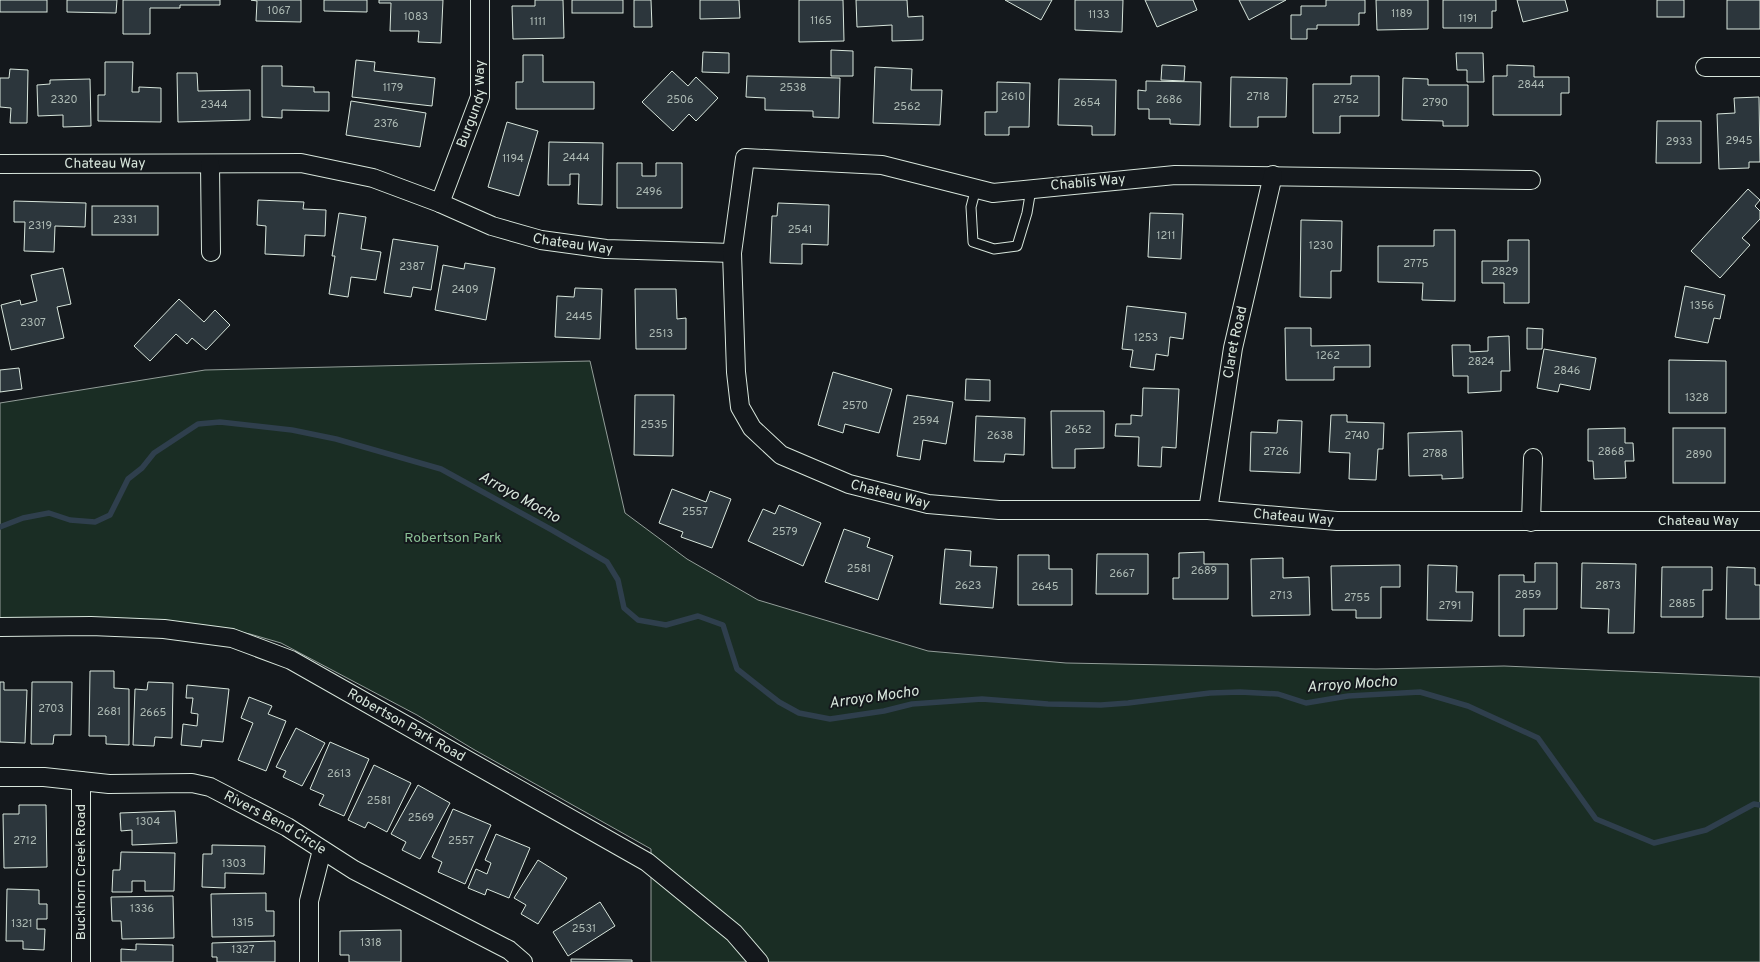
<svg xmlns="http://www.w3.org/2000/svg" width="1760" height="962" font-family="Overpass,sans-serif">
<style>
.green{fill:#1a2d24;stroke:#939e99}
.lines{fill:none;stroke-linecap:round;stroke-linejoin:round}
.stream{stroke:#2f3f4d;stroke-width:5.5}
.building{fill:#2c363c;stroke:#d8e6dc}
.lane-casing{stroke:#d8e6dc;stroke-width:11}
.street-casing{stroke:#d8e6dc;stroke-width:20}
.lane{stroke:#14181c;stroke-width:9}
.street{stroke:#14181c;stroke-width:18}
.labels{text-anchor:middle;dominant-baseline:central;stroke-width:4;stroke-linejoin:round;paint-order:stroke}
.number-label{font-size:11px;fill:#adbab4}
.street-label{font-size:14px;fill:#d8e6dc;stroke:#14181c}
.park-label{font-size:14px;fill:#8ac095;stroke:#14181c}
.water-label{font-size:15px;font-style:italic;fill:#d8e6dc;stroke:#14181c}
</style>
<rect width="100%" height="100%" fill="#14181c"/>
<!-- green -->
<path class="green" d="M590,361L625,513L687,559L758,600L928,651L1066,663L1376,669L1504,666L1760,677V962H651V849L473,749L417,715L281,643L250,634L216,627L148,622L46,618L0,619V403L205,370Z"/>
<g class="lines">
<!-- stream -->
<path class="stream" d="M0,527L23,518L49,513L70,520L95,522L110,515L128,479L142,468L154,453L198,424L220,422L292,430L336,439L441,469L552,530L607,562L618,580L624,608L638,620L666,625L698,616L723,625L737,669L779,702L799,713L830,719L884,711L912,704L982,699L1048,704L1101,705L1128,703L1210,693L1240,692L1278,694L1306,703L1348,696L1420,692L1468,706L1538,738L1596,819L1654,843L1706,830L1754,804L1760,805"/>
</g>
<!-- building -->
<g class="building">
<rect x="0" y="0" width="47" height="12"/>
<path d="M67,0H117L116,13L67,12Z"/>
<path d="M123,0H220V5H180V8H150V34H123Z"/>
<path d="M251,0H301V22L256,21L257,1Z"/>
<path d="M324,0H367V12L324,11Z"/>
<path d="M379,0H443L441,43L418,42L419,31H390L391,3H379Z"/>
<path d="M535,0H563L564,38L513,39L512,6H535Z"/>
<rect x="572" y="0" width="51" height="13"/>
<path d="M634,0H651L652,27H634Z"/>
<path d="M700,0H739L740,18L700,19Z"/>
<path d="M799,0H843L844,41L799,42Z"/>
<path d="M856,0H907L908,17L923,16V40L892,41V25L857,27Z"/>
<path d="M1005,0H1052L1041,20Z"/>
<path d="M1075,0H1123L1122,32L1075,30Z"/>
<path d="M1145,0H1193L1197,10L1157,27Z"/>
<path d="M1239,0H1286L1249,20Z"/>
<path d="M1326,0H1365V13H1359V25H1317V29H1307V39H1291V15H1301V6H1326Z"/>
<path d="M1376,0H1428V29L1377,30Z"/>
<path d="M1443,0H1496V11H1492V28H1443Z"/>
<path d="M1517,0H1565L1568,11L1523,22Z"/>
<rect x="1657" y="0" width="27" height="17"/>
<rect x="1727" y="0" width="33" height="29"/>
<path d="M831,50L853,51V76H831Z"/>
<path d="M703,52L729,53V73L702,72Z"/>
<path d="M1456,53H1483L1484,82H1467V70H1457Z"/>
<path d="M523,55H543V82H594V109H516V82H523Z"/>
<path d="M356,60L375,62L374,71L435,78L432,106L352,97Z"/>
<path d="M105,62H133L132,92H139V87L161,88V122L98,121V95H105Z"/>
<path d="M1162,65L1185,66L1184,81L1161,80Z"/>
<path d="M1507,65L1534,66V77H1569V93H1561V115H1493V76H1507Z"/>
<path d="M262,66H282V86L314,87V92H329V111L282,110V118L262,117Z"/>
<path d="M875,67L912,69L911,90H942L940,125L873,123Z"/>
<path d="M10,69L28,70L27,123H10L11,108L0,107V78H9Z"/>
<path d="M672,71L688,86L696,77L718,98L696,121L689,114L673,131L642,102Z"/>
<path d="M177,73H197L198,91L250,90V120L178,122Z"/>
<path d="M747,76L840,78L839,118L813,117V111L765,110V98L746,97Z"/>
<path d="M1351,76H1379V116H1340V133H1313V84H1351Z"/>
<path d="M1231,77L1287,78L1286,117H1258V127H1230Z"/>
<path d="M1403,78L1428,79V85H1468V126H1443V121L1402,120Z"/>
<path d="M90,79L91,126L63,127V115L38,116L37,85L50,84V80Z"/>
<path d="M1059,79L1116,80L1115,135H1092V126L1058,125Z"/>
<path d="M1146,81L1201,82L1200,125L1170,124V119H1149V109H1138V90L1146,91Z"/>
<path d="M997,82L1030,83L1029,127H1009V135H985V112H997Z"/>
<path d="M1759,97L1760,162H1749V168L1719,169L1717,114L1735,113L1734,98Z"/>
<path d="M351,101L426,113L420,147L346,135Z"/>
<path d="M1657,121H1701V163H1656Z"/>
<path d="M507,122L538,131L519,196L488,187Z"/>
<path d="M549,142L603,143L602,205L578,204L579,174H570V185H548Z"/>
<path d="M617,163H642V176H656V163H682V208H617Z"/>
<path d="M1748,189L1760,200L1755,206L1760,211V219L1742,238L1750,245L1720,278L1691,251Z"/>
<path d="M258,200L304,202L303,209L326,210L325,236L305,235L304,256L265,254L266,226L257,225Z"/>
<path d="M14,201L86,203L85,227L55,226L54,252L24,251L25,222H14Z"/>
<path d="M778,203L829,205L828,245L802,244V264L770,263L772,216H777Z"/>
<rect x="92" y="206" width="66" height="29"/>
<path d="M339,213L366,217L361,249L381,252L376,280L351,277L348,297L329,294L335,256H332Z"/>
<path d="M1150,213L1183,214L1181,259L1148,257Z"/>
<path d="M1301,220L1342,221L1341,271H1331V298L1300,297Z"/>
<path d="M1434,230H1455V301L1422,300L1423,283L1378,282V246H1434Z"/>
<path d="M393,239L438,246L431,290L413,287L411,297L384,293Z"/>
<path d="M1508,240H1529V303H1504V283H1482V261H1508Z"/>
<path d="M465,263L495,268L486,320L435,310L443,265L464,269Z"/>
<path d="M63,268L71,304L57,307L64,338L11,350L1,305L20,300L21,305L37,301L31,275Z"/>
<path d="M1685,286L1725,295L1720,319L1714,318L1708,343L1675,337Z"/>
<path d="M575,288L602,289L600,339L555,337L557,296L574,297Z"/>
<path d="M635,289H676L677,319L686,318V349H636Z"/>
<path d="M179,299L204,322L215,310L230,325L206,350L192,338L187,344L176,334L150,361L134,346Z"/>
<path d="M1127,306L1186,313L1183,339L1170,337L1168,356L1156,354L1154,370L1130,367L1133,350L1122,349Z"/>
<path d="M1285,328H1311V346L1370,345V367H1334V380H1286Z"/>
<path d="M1527,328L1543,329L1542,349H1527Z"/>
<path d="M1509,336L1510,371H1501V391L1468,393V376H1453L1452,345H1470V352L1488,351V337Z"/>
<path d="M1544,349L1596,358L1590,390L1560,384L1558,392L1537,388Z"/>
<path d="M1669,360L1726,361V413H1669Z"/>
<path d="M19,368L22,389L0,392V370Z"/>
<path d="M833,372L892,389L879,433L845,424L843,433L818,425Z"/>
<path d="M966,379L990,380V401L965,400Z"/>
<path d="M1143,388L1179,389L1176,448L1162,447L1161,467L1138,466L1139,437L1115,436L1116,424H1131V415L1142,416Z"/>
<path d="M635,395H674L673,456L634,455Z"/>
<path d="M907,395L953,402L946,444L923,440L920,460L897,456Z"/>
<path d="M1051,411H1104V448L1075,449V468H1052Z"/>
<path d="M1331,415H1347V422L1384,423L1383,449H1378L1376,480L1349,479L1350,453L1329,452Z"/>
<path d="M976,416L1025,418L1024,455L1005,454L1004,462L974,461Z"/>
<path d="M1278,420L1302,421L1300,473L1250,471L1251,432L1277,433Z"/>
<path d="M1625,428V443H1633L1634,461H1625L1626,478L1594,479L1593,461H1588V429Z"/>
<rect x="1673" y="428" width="52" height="55"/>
<path d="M1462,431L1463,478L1442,479V475L1409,476L1408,433Z"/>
<path d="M672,489L706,502L710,491L731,499L712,548L681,537L683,532L659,523Z"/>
<path d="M779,505L821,523L803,566L748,541L763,509L775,514Z"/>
<path d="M844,529L870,538L867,547L893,556L878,600L825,582Z"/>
<path d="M945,549L971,551L970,566L997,567L993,608L940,604Z"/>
<path d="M1204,552V564H1228V599H1173V578H1179V553Z"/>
<path d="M1097,554H1148V594H1096Z"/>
<path d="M1018,555H1049V569H1072V605H1018Z"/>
<path d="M1283,558V578L1309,577L1310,615L1252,616L1251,559Z"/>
<path d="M1535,563H1557V609H1524V636H1499V575H1524V582H1535Z"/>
<path d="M1582,563L1636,564L1634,633H1608L1609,609L1581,608Z"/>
<path d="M1400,565V587H1381V618H1356V610H1332L1331,566Z"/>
<path d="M1428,565L1457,566L1456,592H1473L1472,621L1427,620Z"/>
<path d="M1662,567H1712V590H1703V617H1661Z"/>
<path d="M1727,567L1755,568V585H1760V619H1726Z"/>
<path d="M90,671H114V688L129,689V745L106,744V736H89Z"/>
<path d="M0,682H4V690H27L25,743L0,742Z"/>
<path d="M32,682H72L71,735H54L53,744H31Z"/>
<path d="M148,682L173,683L172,738L155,737L154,746L133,745L135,689L147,690Z"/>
<path d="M187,685L229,689L223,742L202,740L201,747L181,745L183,724L197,726L198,714L191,713L193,698H186Z"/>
<path d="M249,697L272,706L268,714L286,721L266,771L238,760L253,723L241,718Z"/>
<path d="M296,728L325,743L302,786L283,777L286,771L276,767Z"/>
<path d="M330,742L369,759L344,816L319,805L324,795L310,789Z"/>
<path d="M374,765L411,783L387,832L368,822L365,828L348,820Z"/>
<path d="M418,785L450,803L420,859L402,850L406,842L391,834Z"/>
<path d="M19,805H46L47,867L4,868L3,814H19Z"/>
<path d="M453,809L491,825L465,884L438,872L442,862L432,857Z"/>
<path d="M175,811L177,843L132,845V830L121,831L120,813Z"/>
<path d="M496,834L530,848L509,898L487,889L485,895L468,888L476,869L487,874L491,863L485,860Z"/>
<path d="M212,845L265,846L264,874L225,873V888L202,887L203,854H212Z"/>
<path d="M121,852L175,853L174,891H145V881H132V892H112L113,870H120Z"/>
<path d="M538,860L567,878L538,924L521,914L526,905L514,898Z"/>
<path d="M7,889L39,890V904H47V919H37V929H45L44,950L23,949V941H6Z"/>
<path d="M266,893V911H274V936L212,937L211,894Z"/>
<path d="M173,896L174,938L122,939L121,921H112L111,897Z"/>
<path d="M600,902L615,926L568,956L553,932Z"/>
<path d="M401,930V962H349V955H340V931Z"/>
<path d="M275,941V962H217V957H212V943Z"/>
<path d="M136,944L173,945V962H121V949L136,950Z"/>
<path d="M571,959L632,960V962H571Z"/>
</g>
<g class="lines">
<!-- lane casing -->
<g class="lane-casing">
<path id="lane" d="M976,188L971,207L973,242L994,249L1017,246L1027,213L1031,189"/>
</g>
<!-- street casing -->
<g class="street-casing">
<g id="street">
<path d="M1705,67H1760"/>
<path id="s1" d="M0,164L301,163L373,178L440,203L492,226L541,240L606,249L732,253"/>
<path d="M210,164L211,252"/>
<path id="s2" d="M1531,180L1175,175L993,193L882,165L745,158L732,253L736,372L740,407L752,428L781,455L849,484L928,504L999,510H1208L1337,521H1760"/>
<path id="s3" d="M440,203L480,97V0"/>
<path id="s4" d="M1208,510L1233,348L1273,175"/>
<path d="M1531,522L1533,458"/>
<path id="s5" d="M0,627L91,626L164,629L232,638L291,660L647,862L734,933L759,962"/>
<path id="s6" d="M0,777H44L109,784L192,783L210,787L287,827L354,870L509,950L523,962"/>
<path d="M81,962V781"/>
<path d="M309,962V901L322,850"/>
</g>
</g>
<!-- lane -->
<use href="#lane" class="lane"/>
<!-- street -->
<use href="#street" class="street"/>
</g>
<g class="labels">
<!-- number labels -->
<g class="number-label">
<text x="279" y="11">1067</text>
<text x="1402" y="14">1189</text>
<text x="1099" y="15">1133</text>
<text x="416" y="17">1083</text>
<text x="1468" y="19">1191</text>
<text x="821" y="21">1165</text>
<text x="538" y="22">1111</text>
<text x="1531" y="85">2844</text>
<text x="393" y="88">1179</text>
<text x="793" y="88">2538</text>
<text x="1013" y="97">2610</text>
<text x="1258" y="97">2718</text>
<text x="64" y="100">2320</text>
<text x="680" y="100">2506</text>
<text x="1169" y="100">2686</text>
<text x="1346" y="100">2752</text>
<text x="1087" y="103">2654</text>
<text x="1435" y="103">2790</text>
<text x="214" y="105">2344</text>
<text x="907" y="107">2562</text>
<text x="386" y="124">2376</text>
<text x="1739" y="141">2945</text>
<text x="1679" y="142">2933</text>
<text x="576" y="158">2444</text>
<text x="513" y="159">1194</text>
<text x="649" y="192">2496</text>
<text x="125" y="220">2331</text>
<text x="40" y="226">2319</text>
<text x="800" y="230">2541</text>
<text x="1166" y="236">1211</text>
<text x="1321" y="246">1230</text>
<text x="1416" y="264">2775</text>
<text x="412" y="267">2387</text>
<text x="1505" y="272">2829</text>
<text x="465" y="290">2409</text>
<text x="1702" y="306">1356</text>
<text x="579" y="317">2445</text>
<text x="33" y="323">2307</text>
<text x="661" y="334">2513</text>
<text x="1146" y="338">1253</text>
<text x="1328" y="356">1262</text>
<text x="1481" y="362">2824</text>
<text x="1567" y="371">2846</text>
<text x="1697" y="398">1328</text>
<text x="855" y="406">2570</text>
<text x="926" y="421">2594</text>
<text x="654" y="425">2535</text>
<text x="1078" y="430">2652</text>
<text x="1000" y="436">2638</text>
<text x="1357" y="436">2740</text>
<text x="1276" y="452">2726</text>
<text x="1611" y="452">2868</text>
<text x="1435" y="454">2788</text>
<text x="1699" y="455">2890</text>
<text x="695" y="512">2557</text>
<text x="785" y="532">2579</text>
<text x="859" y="569">2581</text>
<text x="1204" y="571">2689</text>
<text x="1122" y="574">2667</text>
<text x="968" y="586">2623</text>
<text x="1608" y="586">2873</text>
<text x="1045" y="587">2645</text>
<text x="1528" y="595">2859</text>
<text x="1281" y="596">2713</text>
<text x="1357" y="598">2755</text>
<text x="1682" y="604">2885</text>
<text x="1450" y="606">2791</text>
<text x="51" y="709">2703</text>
<text x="109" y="712">2681</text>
<text x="153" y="713">2665</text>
<text x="339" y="774">2613</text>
<text x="379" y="801">2581</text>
<text x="421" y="818">2569</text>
<text x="148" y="822">1304</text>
<text x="25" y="841">2712</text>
<text x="461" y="841">2557</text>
<text x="234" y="864">1303</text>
<text x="142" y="909">1336</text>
<text x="243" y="923">1315</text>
<text x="22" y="924">1321</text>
<text x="584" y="929">2531</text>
<text x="371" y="943">1318</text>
<text x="243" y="950">1327</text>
</g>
<!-- street labels -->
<g class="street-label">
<text stroke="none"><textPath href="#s3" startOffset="105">Burgundy Way</textPath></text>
<text stroke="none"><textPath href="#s1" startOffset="105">Chateau Way</textPath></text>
<text transform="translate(1088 183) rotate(-5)">Chablis Way</text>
<text stroke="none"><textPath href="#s1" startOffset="586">Chateau Way</textPath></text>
<text stroke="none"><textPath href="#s4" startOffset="170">Claret Road</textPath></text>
<text stroke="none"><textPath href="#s2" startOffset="1221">Chateau Way</textPath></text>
<text stroke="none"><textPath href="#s2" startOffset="1626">Chateau Way</textPath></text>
<text stroke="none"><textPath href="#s2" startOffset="2031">Chateau Way</textPath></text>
<text stroke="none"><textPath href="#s5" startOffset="428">Robertson Park Road</textPath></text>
<text stroke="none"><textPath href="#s6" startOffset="285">Rivers Bend Circle</textPath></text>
<text transform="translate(81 872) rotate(-90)">Buckhorn Creek Road</text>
</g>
<!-- park labels -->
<g class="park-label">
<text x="453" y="538">Robertson Park</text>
</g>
<!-- water labels -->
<g class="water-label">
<text transform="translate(519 498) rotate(29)">Arroyo Mocho</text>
<text transform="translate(1352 685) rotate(-4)">Arroyo Mocho</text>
<text transform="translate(874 698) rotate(-8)">Arroyo Mocho</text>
</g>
</g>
</svg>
